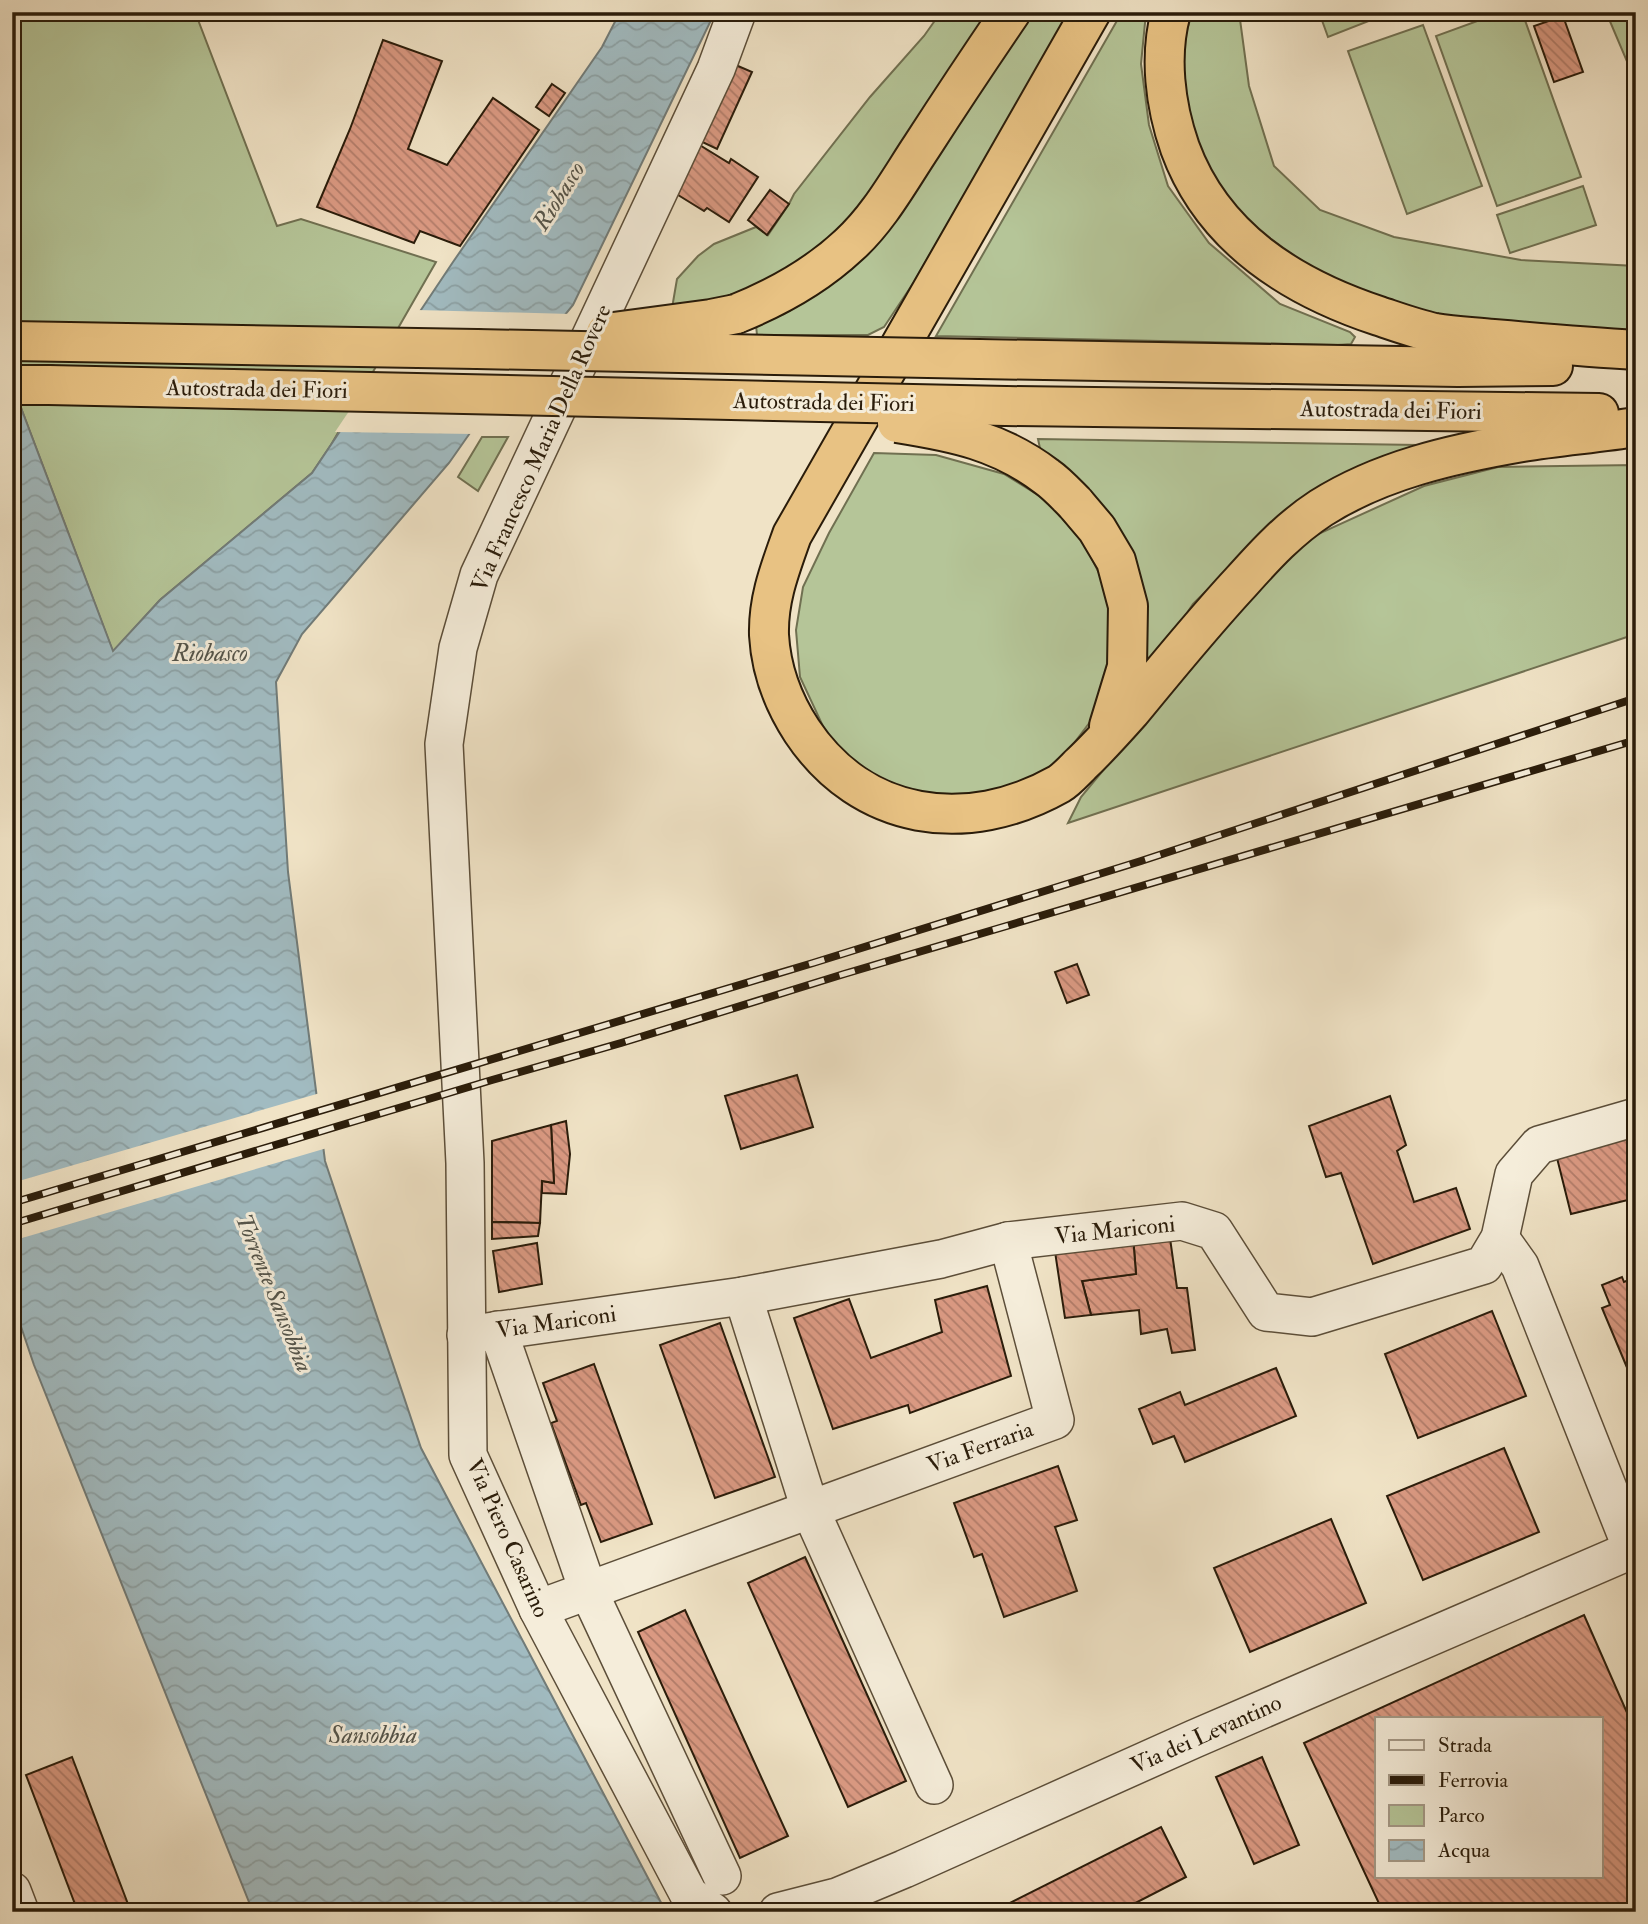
<svg xmlns="http://www.w3.org/2000/svg" width="1648" height="1924" font-family="'IM FELL Double Pica',serif">
<style>
.green{fill:#b5c598;stroke:#707051;stroke-width:2}
.water{fill:url(#water-waves);stroke:#717b78;stroke-width:2}
.pier{fill:#f0e3c6}
.building{fill:url(#building-back-hatch);stroke:#2a1c0a;stroke-width:2;fill-rule:evenodd}
.lines{fill:none;stroke-linecap:round;stroke-linejoin:round}
.minor-casing{stroke:#5c4e39;stroke-width:40}
.highway-casing{stroke:#2a1c0a;stroke-width:42}
.minor{stroke:#f5edda;stroke-width:37}
.highway{stroke:#e8c283;stroke-width:38}
.rail-casing{stroke:#2a1c0a;stroke-width:8}
.rail{stroke:#f5edda;stroke-width:5;stroke-dasharray:16;stroke-linecap:butt}
.highway-bridge-casing{stroke:#2a1c0a;stroke-width:42;stroke-linecap:butt}
.highway-bridge{stroke:#e8c283;stroke-width:38}
.labels{text-anchor:middle;dominant-baseline:central;stroke-width:6;stroke-linejoin:round;paint-order:stroke}
.street-label{font-size:23px;fill:#2a1c0a;stroke:#f5edda}
.water-label{font-size:24px;font-style:italic;fill:#54544a;stroke:#f5edda}
</style>
<defs>
<pattern id="water-waves" width="16" height="10" patternUnits="userSpaceOnUse" patternTransform="scale(1.75)"><rect width="16" height="10" fill="#a1bbc1"/><path d="M0 5q4-4 8 0t8 0" fill="none" stroke="#8ba0a4"/></pattern>
<pattern id="building-back-hatch" width="6" height="6" patternUnits="userSpaceOnUse" patternTransform="scale(1.75)"><rect width="6" height="6" fill="#da9982"/><path d="M-1 5l2 2M0 0l6 6M5-1l2 2" fill="none" stroke="#b17c69"/></pattern>
</defs>
<rect width="100%" height="100%" fill="#f0e3c6"/>
<filter id="stains"><feTurbulence type="fractalNoise" baseFrequency=".00286" numOctaves="4"/><feColorMatrix values="0 0 0 0 .2 0 0 0 0 .09 0 0 0 0 .02 0 0 0 .5 -.17"/></filter>
<radialGradient id="worn" r=".72"><stop offset=".6" stop-color="#630" stop-opacity="0"/><stop offset="1" stop-color="#630" stop-opacity=".3"/></radialGradient>
<!-- green -->
<g class="green">
<path d="M12,12H195L277,226L301,219L436,262L331,445L312,473L160,600L113,652L12,384Z"/>
<path d="M941,12H993L845,227L796,267L727,300L671,314L677,279L698,256L714,244L756,227L768,235L789,204L794,194L870,97L924,36Z"/>
<path d="M1032,12H1070L914,282L884,327L868,335H757L756,325L784,314L831,282L930,166Z"/>
<path d="M1122,12H1148L1145,23L1141,64L1149,125L1168,186L1209,243L1280,304L1350,332L1355,337L1351,344L1338,345L936,336Z"/>
<path d="M1192,12H1239L1249,86L1274,166L1320,210L1394,237L1521,260L1636,266V336L1535,334L1364,302L1231,219L1187,131L1183,45Z"/>
<path d="M1319,12H1377L1379,17L1328,37Z"/>
<path d="M1502,12H1522L1581,177L1497,206L1436,36Z"/>
<path d="M1606,12H1636V77L1634,78Z"/>
<path d="M1423,25L1482,186L1407,214L1348,51Z"/>
<path d="M1583,186L1596,225L1510,253L1497,215Z"/>
<path d="M482,437H508L478,491L458,477Z"/>
<path d="M1038,439L1419,445L1421,454L1287,511L1193,604L1158,657L1145,658L1041,453Z"/>
<path d="M874,453L936,455L1004,474L1046,500L1084,543L1104,583L1114,627L1109,673L1093,718L1062,759L1013,790L962,803L866,778L828,737L800,677L796,630L803,587L829,533Z"/>
<path d="M1636,465V634L1068,823L1081,797L1268,572L1316,535L1424,486L1498,467Z"/>
</g>
<!-- water -->
<path class="water" d="M620,12H715L573,305L477,423L449,463L302,634L276,682L288,872L325,1161L421,1448L666,1912H253L34,1365L12,1300V384L113,651L160,600L312,473L453,262L602,47Z"/>
<!-- pier -->
<g class="pier">
<path d="M417,310L571,314L474,434L335,432Z"/>
<path d="M320,1093L327,1148L12,1241V1183Z"/>
</g>
<!-- building -->
<g class="building">
<path d="M1563,16L1583,72L1554,82L1534,26Z"/>
<path d="M383,40L442,61L408,149L447,165L493,98L539,130L460,246L420,231L414,243L317,207L350,129Z"/>
<path d="M731,63L752,72L717,149L696,139Z"/>
<path d="M552,84L565,93L549,116L536,107Z"/>
<path d="M698,144L729,163L731,159L758,177L729,222L707,208L704,211L670,190Z"/>
<path d="M770,190L789,204L767,235L748,220Z"/>
<path d="M1077,964L1089,995L1067,1003L1055,972Z"/>
<path d="M797,1075L813,1127L741,1149L725,1096Z"/>
<path d="M1390,1096L1406,1145L1397,1151L1414,1202L1456,1188L1470,1229L1373,1264L1341,1173L1326,1177L1309,1126Z"/>
<path d="M566,1121L570,1154L566,1194L542,1193V1181L554,1183L551,1125Z"/>
<path d="M551,1125L554,1183L542,1181L540,1223L492,1222V1141Z"/>
<path d="M1632,1135L1633,1138L1636,1137V1198L1571,1214L1557,1158Z"/>
<path d="M492,1222L540,1223L538,1236L492,1239Z"/>
<path d="M1169,1231L1177,1288H1187L1195,1350L1172,1353L1167,1329L1141,1334L1139,1310L1091,1315L1082,1281L1136,1274L1133,1236Z"/>
<path d="M1133,1236L1136,1274L1082,1281L1091,1315L1065,1318L1054,1245Z"/>
<path d="M537,1243L542,1284L499,1292L493,1251Z"/>
<path d="M1622,1277L1624,1282L1636,1277V1389L1602,1308L1610,1305L1602,1285Z"/>
<path d="M987,1286L1011,1376L910,1413L908,1405L833,1429L794,1318L849,1299L871,1358L942,1332L935,1300Z"/>
<path d="M1492,1311L1526,1396L1418,1438L1385,1354Z"/>
<path d="M720,1323L775,1477L715,1498L660,1345Z"/>
<path d="M594,1364L652,1524L601,1542L586,1503L581,1505L551,1423L557,1421L543,1383Z"/>
<path d="M1276,1368L1296,1416L1185,1462L1174,1436L1153,1444L1139,1409L1180,1392L1185,1405Z"/>
<path d="M1504,1448L1539,1532L1423,1580L1387,1496Z"/>
<path d="M1058,1466L1077,1520L1055,1527L1077,1591L1004,1617L982,1554L974,1557L954,1503Z"/>
<path d="M1331,1519L1366,1603L1250,1652L1214,1568Z"/>
<path d="M805,1557L906,1781L848,1807L748,1583Z"/>
<path d="M685,1610L788,1836L740,1858L638,1632Z"/>
<path d="M1584,1615L1636,1733V1900L1610,1912H1383L1304,1743ZM1377,1719H1601V1877H1377Z"/>
<path d="M72,1757L131,1912H78L26,1775Z"/>
<path d="M1262,1757L1299,1845L1254,1864L1216,1777Z"/>
<path d="M1161,1827L1186,1877L1118,1912H992Z"/>
</g>
<g class="lines">
<!-- minor casing -->
<g class="minor-casing">
<g id="minor">
<path d="M1500,1238L1520,1266L1632,1549"/>
<path d="M743,1296L810,1509L934,1785"/>
<path d="M498,1330L588,1590L722,1876"/>
<path d="M466,1335L743,1296L941,1259L1008,1241L1182,1221L1214,1231L1266,1312L1312,1317L1484,1265L1500,1238L1514,1174L1539,1145L1636,1117"/>
<path d="M538,1609L1055,1420L1008,1241"/>
<path d="M12,1891L20,1912"/>
<path d="M713,1912L689,1895L538,1609L468,1455L465,1163L444,744L458,648L479,575L716,69L737,12"/>
<path d="M778,1912L837,1897L904,1869L1194,1739L1636,1548"/>
</g>
</g>
<!-- highway casing -->
<g class="highway-casing">
<g id="highway">
<path d="M1091,12L792,535C780,569 768,599 769,635C771,670 783,702 802,731C862,821 967,836 1059,784C1067,779 1074,771 1081,764C1099,747 1115,729 1131,711C1167,667 1203,623 1241,582C1266,554 1289,529 1321,508C1381,470 1452,454 1522,442C1559,436 1598,433 1636,427"/>
<path d="M1171,12C1159,56 1165,105 1180,148C1213,238 1291,287 1379,316C1397,322 1416,329 1435,333C1454,336 1474,337 1493,339C1540,343 1588,347 1636,350"/>
<path d="M736,314C776,298 817,275 849,245C879,218 900,179 922,146C951,101 981,56 1011,12"/>
<path d="M12,341L477,349"/>
<path d="M979,359L1458,367L1553,366"/>
<path d="M12,385H49"/>
<path d="M1006,406L1599,413"/>
<path d="M1075,503L1097,529L1116,561L1128,606L1127,667L1109,726"/>
</g>
</g>
<!-- minor -->
<use href="#minor" class="minor"/>
<!-- highway -->
<use href="#highway" class="highway"/>
<!-- rail casing -->
<g class="rail-casing">
<g id="rail">
<path d="M12,1203L813,963L1141,861L1636,698"/>
<path d="M12,1224L492,1080L621,1043L844,974L1636,740"/>
</g>
</g>
<!-- rail -->
<use href="#rail" class="rail"/>
<!-- highway-bridge casing -->
<g class="highway-bridge-casing">
<g id="highway-bridge">
<path d="M606,333L711,319L736,314"/>
<path d="M477,349L979,359"/>
<path d="M49,385L1006,406"/>
<path d="M897,423C954,432 1000,441 1047,477C1057,484 1066,494 1075,503"/>
</g>
</g>
<!-- highway-bridge -->
<use href="#highway-bridge" class="highway-bridge"/>
</g>
<g class="labels">
<!-- street labels -->
<g class="street-label">
<text transform="translate(257 389) rotate(1)">Autostrada dei Fiori</text>
<text transform="translate(824 402) rotate(1)">Autostrada dei Fiori</text>
<text transform="translate(1391 410) rotate(1)">Autostrada dei Fiori</text>
<text transform="translate(541 448) rotate(-66)">Via Francesco Maria Della Rovere</text>
<text transform="translate(1115 1230) rotate(-6)">Via Mariconi</text>
<text transform="translate(556 1322) rotate(-8)">Via Mariconi</text>
<text transform="translate(980 1447) rotate(-20)">Via Ferraria</text>
<text transform="translate(508 1538) rotate(66)">Via Piero Casarino</text>
<text transform="translate(1206 1734) rotate(-24)">Via dei Levantino</text>
</g>
<!-- water labels -->
<g class="water-label">
<text transform="translate(559 196) rotate(-58)">Riobasco</text>
<text x="210" y="653">Riobasco</text>
<text transform="translate(274 1293) rotate(68)">Torrente Sansobbia</text>
<text x="373" y="1735">Sansobbia</text>
</g>
</g>
<!-- margin -->
<rect width="1648" height="1924" fill="none" stroke="#f0e3c6" stroke-width="42"/>
<rect x="14" y="14" width="1620" height="1896" fill="none" stroke="#2a1c0a" stroke-width="3.5"/>
<rect x="21" y="21" width="1606" height="1882" fill="none" stroke="#2a1c0a" stroke-width="2"/>
<!-- legend -->
<rect x="1375" y="1717" width="228" height="161" fill="#f5edda" stroke="#a49987" stroke-width="2"/>
<rect x="1389" y="1740" width="35" height="10" fill="#f5edda" stroke="#a49987" stroke-width="2"/>
<text x="1438" y="1752" font-size="21" fill="#2a1c0a">Strada</text>
<rect x="1389" y="1775" width="35" height="10" fill="#2a1c0a" stroke="#a49987" stroke-width="2"/>
<text x="1438" y="1787" font-size="21" fill="#2a1c0a">Ferrovia</text>
<rect x="1389" y="1805" width="35" height="21" fill="#b5c598" stroke="#a49987" stroke-width="2"/>
<text x="1438" y="1822" font-size="21" fill="#2a1c0a">Parco</text>
<rect x="1389" y="1840" width="35" height="21" fill="url(#water-waves)" stroke="#a49987" stroke-width="2"/>
<text x="1438" y="1857" font-size="21" fill="#2a1c0a">Acqua</text>
<rect width="100%" height="100%" filter="url(#stains)"/>
<rect width="100%" height="100%" fill="url(#worn)"/>
</svg>
